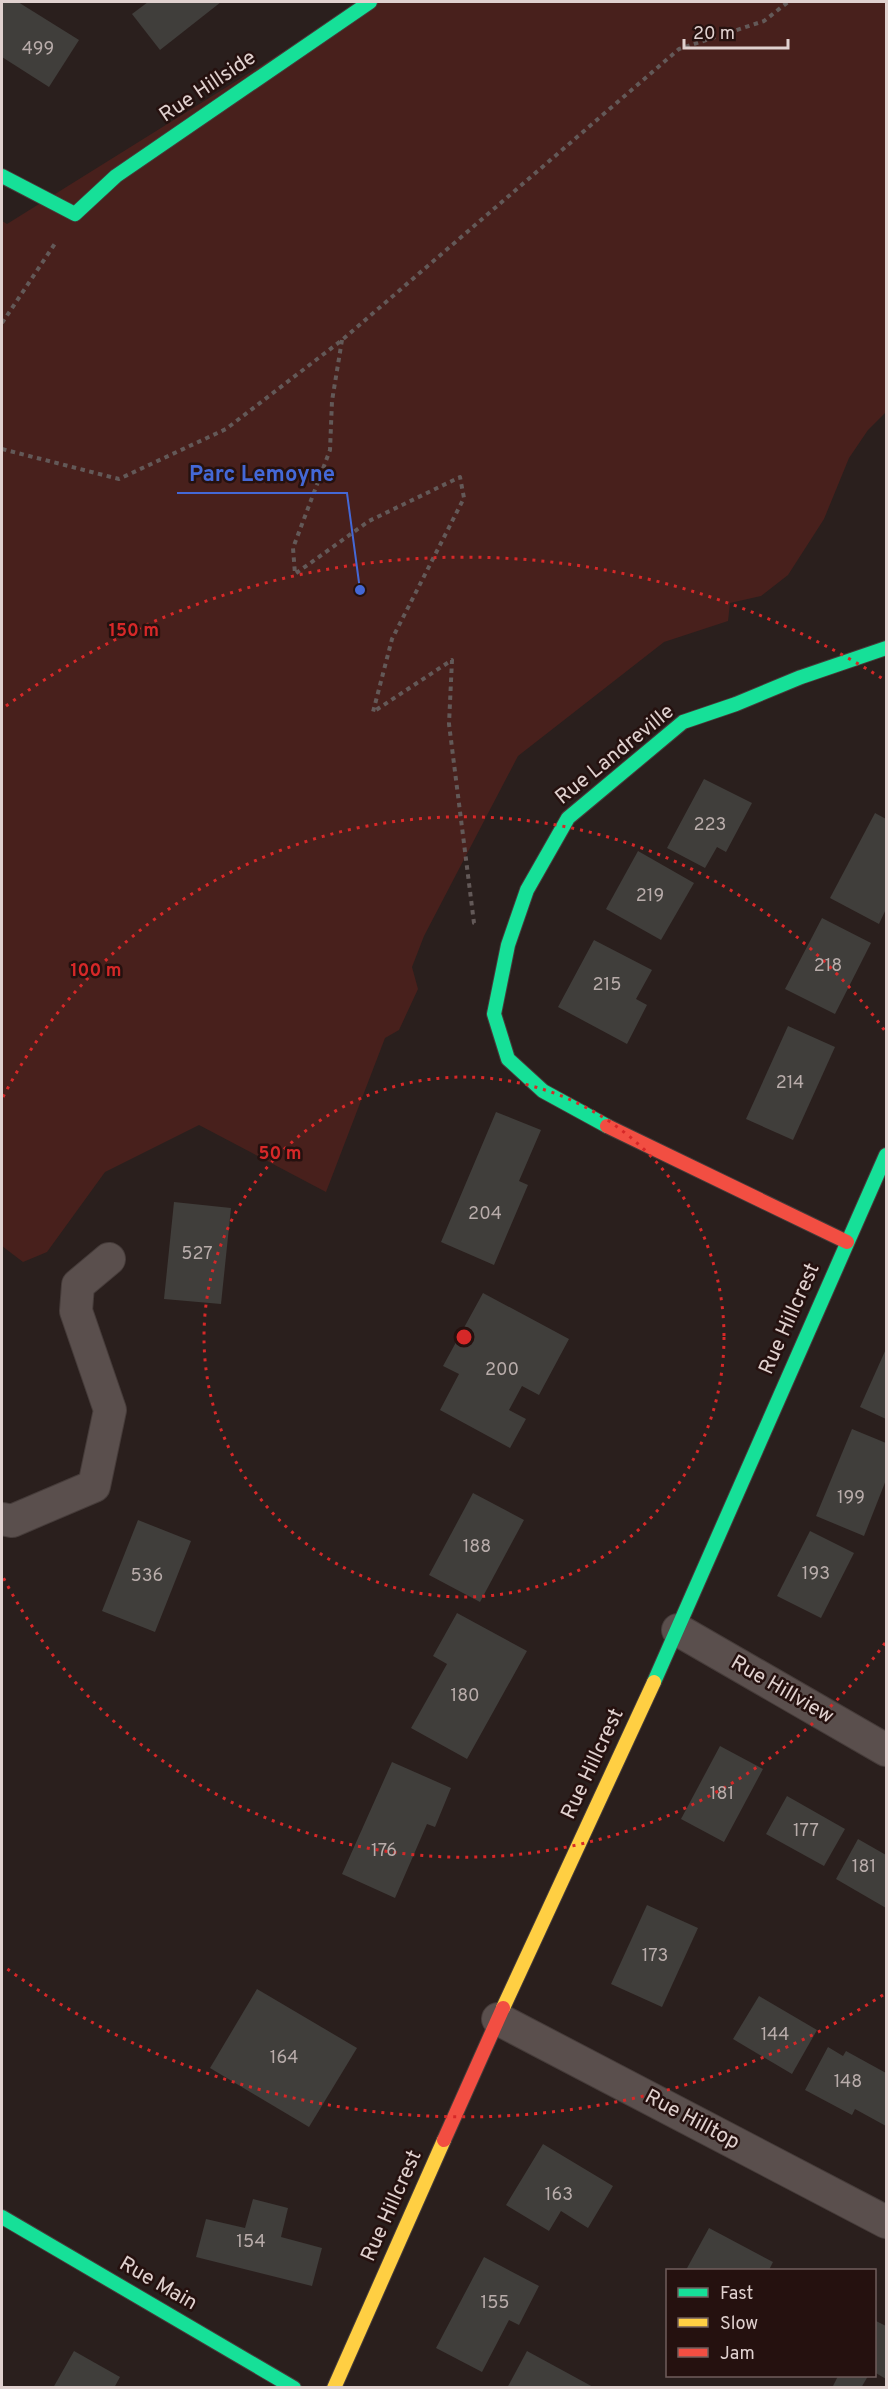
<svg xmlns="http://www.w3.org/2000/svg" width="888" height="2389" font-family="Overpass,sans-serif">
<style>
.green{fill:#48201c}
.building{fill:#403e3b}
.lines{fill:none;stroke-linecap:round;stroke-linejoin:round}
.street-casing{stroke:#463c3a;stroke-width:34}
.fast-casing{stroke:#463c3a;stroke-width:16}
.slow-casing{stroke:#463c3a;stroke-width:16}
.jam-casing{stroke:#463c3a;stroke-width:16}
.path{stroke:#635958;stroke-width:4;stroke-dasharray:4.5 4.5;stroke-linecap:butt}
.street{stroke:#5a4f4d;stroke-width:32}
.fast{stroke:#16e098;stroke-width:14}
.slow{stroke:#ffcf43;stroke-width:14}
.jam{stroke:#f24e42;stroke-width:14}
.ring{fill:none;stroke:#d62828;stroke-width:3;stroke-dasharray:3 6}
.labels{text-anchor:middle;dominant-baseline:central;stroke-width:5;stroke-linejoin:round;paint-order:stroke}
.number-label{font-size:18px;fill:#b8acaa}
.street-label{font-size:21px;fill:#e0d1cf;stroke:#25110f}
.centre{fill:#d62828;stroke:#25110f;stroke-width:3}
.ring-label{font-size:18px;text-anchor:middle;font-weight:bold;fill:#d62828;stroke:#25110f;stroke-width:5;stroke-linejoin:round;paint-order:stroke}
.leader{fill:none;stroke:#4468d6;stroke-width:2}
.callout-dot{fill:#4468d6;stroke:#25110f;stroke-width:2}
.callout-label{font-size:22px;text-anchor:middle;font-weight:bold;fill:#4468d6;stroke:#25110f;stroke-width:5;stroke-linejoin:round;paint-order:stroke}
</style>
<rect width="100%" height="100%" fill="#2a1f1d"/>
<!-- green -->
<path class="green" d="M363,2H886V412L868,430L849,458L824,519L788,575L761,596L730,603L728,621L664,642L518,756L424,936L412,967L418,989L399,1030L385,1038L326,1192L199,1125L105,1172L47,1252L23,1262L2,1246V221L7,224Z"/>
<!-- building -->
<g class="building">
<path d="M2,2H18L79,40L49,87L2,57Z"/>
<path d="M148,2H221L160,50L132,14Z"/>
<path d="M704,779L752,803L726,852L717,847L705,868L667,848Z"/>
<path d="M875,813L886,819V909L879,924L830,898Z"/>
<path d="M638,851L694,883L661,940L606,909Z"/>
<path d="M822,918L871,943L835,1014L785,989Z"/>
<path d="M594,940L652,970L636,999L647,1005L627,1044L558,1007Z"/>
<path d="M788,1026L835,1047L793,1140L746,1119Z"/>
<path d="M496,1112L541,1130L519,1181L528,1185L494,1265L441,1242Z"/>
<path d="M174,1202L231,1208L221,1304L164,1299Z"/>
<path d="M483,1293L569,1339L539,1395L522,1386L509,1410L526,1419L510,1448L440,1410L459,1374L443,1366Z"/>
<path d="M886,1349V1419L860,1407Z"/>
<path d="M852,1429L886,1443V1480L864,1536L816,1516Z"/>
<path d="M473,1493L524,1520L480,1602L429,1575Z"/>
<path d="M138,1520L191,1541L155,1632L102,1611Z"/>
<path d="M810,1531L854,1553L821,1618L777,1596Z"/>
<path d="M457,1613L527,1651L467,1759L411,1728L447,1664L433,1656Z"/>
<path d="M720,1746L763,1769L724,1842L681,1819Z"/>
<path d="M392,1762L451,1788L435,1827L427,1824L395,1898L342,1874Z"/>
<path d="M787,1796L845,1829L824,1866L766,1834Z"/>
<path d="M858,1839L886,1855V1908L836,1879Z"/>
<path d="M647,1905L698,1928L662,2007L611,1984Z"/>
<path d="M257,1989L357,2048L309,2127L210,2068Z"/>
<path d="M759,1996L817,2030L792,2074L733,2039Z"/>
<path d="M828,2047L843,2056L846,2051L886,2073V2126L855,2109L852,2115L805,2090Z"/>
<path d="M543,2144L613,2186L588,2228L561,2211L549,2231L506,2205Z"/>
<path d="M253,2199L288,2208L281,2237L322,2248L312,2286L196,2257L206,2219L245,2228Z"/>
<path d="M709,2228L773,2262L769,2270H686Z"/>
<path d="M484,2257L539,2286L519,2325L509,2320L482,2372L436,2348Z"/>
<path d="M874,2320L886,2326V2379L874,2372Z"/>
<path d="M74,2351L120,2377L114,2388H53Z"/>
<path d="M527,2351L595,2388H507Z"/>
<path d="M838,2376H868L861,2388H832Z"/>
</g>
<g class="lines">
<!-- street casing -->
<g class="street-casing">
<g id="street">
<path d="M2,1519L12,1521L94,1486L110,1410L76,1311L78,1285L109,1259"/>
<path d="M678,1630L886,1750"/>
<path d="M498,2019L886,2222"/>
</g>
</g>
<!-- fast casing -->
<g class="fast-casing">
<g id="fast">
<path d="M2,176L75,214L116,176L370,2"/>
<path d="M607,1126L543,1091L508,1059L494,1014L508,945L527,890L568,818L683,722L736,704L801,677L886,648"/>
<path d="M654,1682L886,1155"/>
<path d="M2,2217L294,2388"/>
</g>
</g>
<!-- slow casing -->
<g class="slow-casing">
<g id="slow">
<path d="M503,2008L654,1682"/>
<path d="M334,2388L444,2140"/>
</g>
</g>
<!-- jam casing -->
<g class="jam-casing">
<g id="jam">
<path d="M607,1126L847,1242"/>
<path d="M444,2140L503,2008"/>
</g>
</g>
<!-- path -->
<g class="path">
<path d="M2,323L56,242"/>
<path d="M342,340L332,401L330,450L293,548L295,574L369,521L460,477L464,498L392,639L373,712L452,660L449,724L474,923L478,925"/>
<path d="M2,449L119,479L226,429L342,340L679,49L764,21L788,2"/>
</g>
<!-- street -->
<use href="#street" class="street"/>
<!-- fast -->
<use href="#fast" class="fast"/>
<!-- slow -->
<use href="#slow" class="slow"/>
<!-- jam -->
<use href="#jam" class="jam"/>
</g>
<!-- distance rings -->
<g class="ring">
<circle cx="464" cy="1337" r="260"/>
<path d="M885 1643A520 520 0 0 1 3 1577M3 1097A520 520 0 0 1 885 1031"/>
<path d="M883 1995A780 780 0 0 1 6 1968M6 706A780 780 0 0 1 883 679"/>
</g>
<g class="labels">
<!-- number labels -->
<g class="number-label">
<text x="38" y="49">499</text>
<text x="710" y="825">223</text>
<text x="650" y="896">219</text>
<text x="828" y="966">218</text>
<text x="607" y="985">215</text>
<text x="790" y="1083">214</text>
<text x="485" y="1214">204</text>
<text x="197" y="1254">527</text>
<text x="502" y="1370">200</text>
<text x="851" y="1498">199</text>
<text x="477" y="1547">188</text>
<text x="816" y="1574">193</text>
<text x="147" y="1576">536</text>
<text x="465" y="1696">180</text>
<text x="722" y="1794">181</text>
<text x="806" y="1831">177</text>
<text x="384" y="1851">176</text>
<text x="864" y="1867">181</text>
<text x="655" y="1956">173</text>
<text x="775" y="2035">144</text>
<text x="284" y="2058">164</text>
<text x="848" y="2082">148</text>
<text x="559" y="2195">163</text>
<text x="251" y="2242">154</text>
<text x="495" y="2303">155</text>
</g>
<!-- street labels -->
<g class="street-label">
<text transform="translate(208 87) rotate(-34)">Rue Hillside</text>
<text transform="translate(615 755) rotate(-39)">Rue Landreville</text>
<text transform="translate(790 1319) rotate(-66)">Rue Hillcrest</text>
<text transform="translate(782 1690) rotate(30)">Rue Hillview</text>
<text transform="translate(593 1764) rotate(-65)">Rue Hillcrest</text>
<text transform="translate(692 2120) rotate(28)">Rue Hilltop</text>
<text transform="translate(392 2206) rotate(-66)">Rue Hillcrest</text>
<text transform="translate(158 2284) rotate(30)">Rue Main</text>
</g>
</g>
<circle cx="464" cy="1337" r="9" class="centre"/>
<g class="ring-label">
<text x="134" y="636">150 m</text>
<text x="96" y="976">100 m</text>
<text x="280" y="1159">50 m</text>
</g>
<!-- callouts -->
<path class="leader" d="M360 590L347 493H177"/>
<circle class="callout-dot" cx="360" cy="590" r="6"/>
<g class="callout-label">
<text x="262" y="481">Parc Lemoyne</text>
</g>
<!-- border -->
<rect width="888" height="2389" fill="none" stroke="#e0d1cf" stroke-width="6"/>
<!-- legend -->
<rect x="666" y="2269" width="210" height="108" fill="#25110f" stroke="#705e5c" stroke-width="1.5"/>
<rect x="678" y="2288" width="30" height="9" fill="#16e098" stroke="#705e5c" stroke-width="1.5"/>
<text x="720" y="2299" font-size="18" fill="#e0d1cf">Fast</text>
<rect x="678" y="2318" width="30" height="9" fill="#ffcf43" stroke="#705e5c" stroke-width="1.5"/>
<text x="720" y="2329" font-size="18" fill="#e0d1cf">Slow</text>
<rect x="678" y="2348" width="30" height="9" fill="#f24e42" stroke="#705e5c" stroke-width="1.5"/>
<text x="720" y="2359" font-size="18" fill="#e0d1cf">Jam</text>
<!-- scale -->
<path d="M684 39v9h104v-9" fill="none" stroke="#e0d1cf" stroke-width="3"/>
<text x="693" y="39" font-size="18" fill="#e0d1cf" stroke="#25110f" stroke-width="4.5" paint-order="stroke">20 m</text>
</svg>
